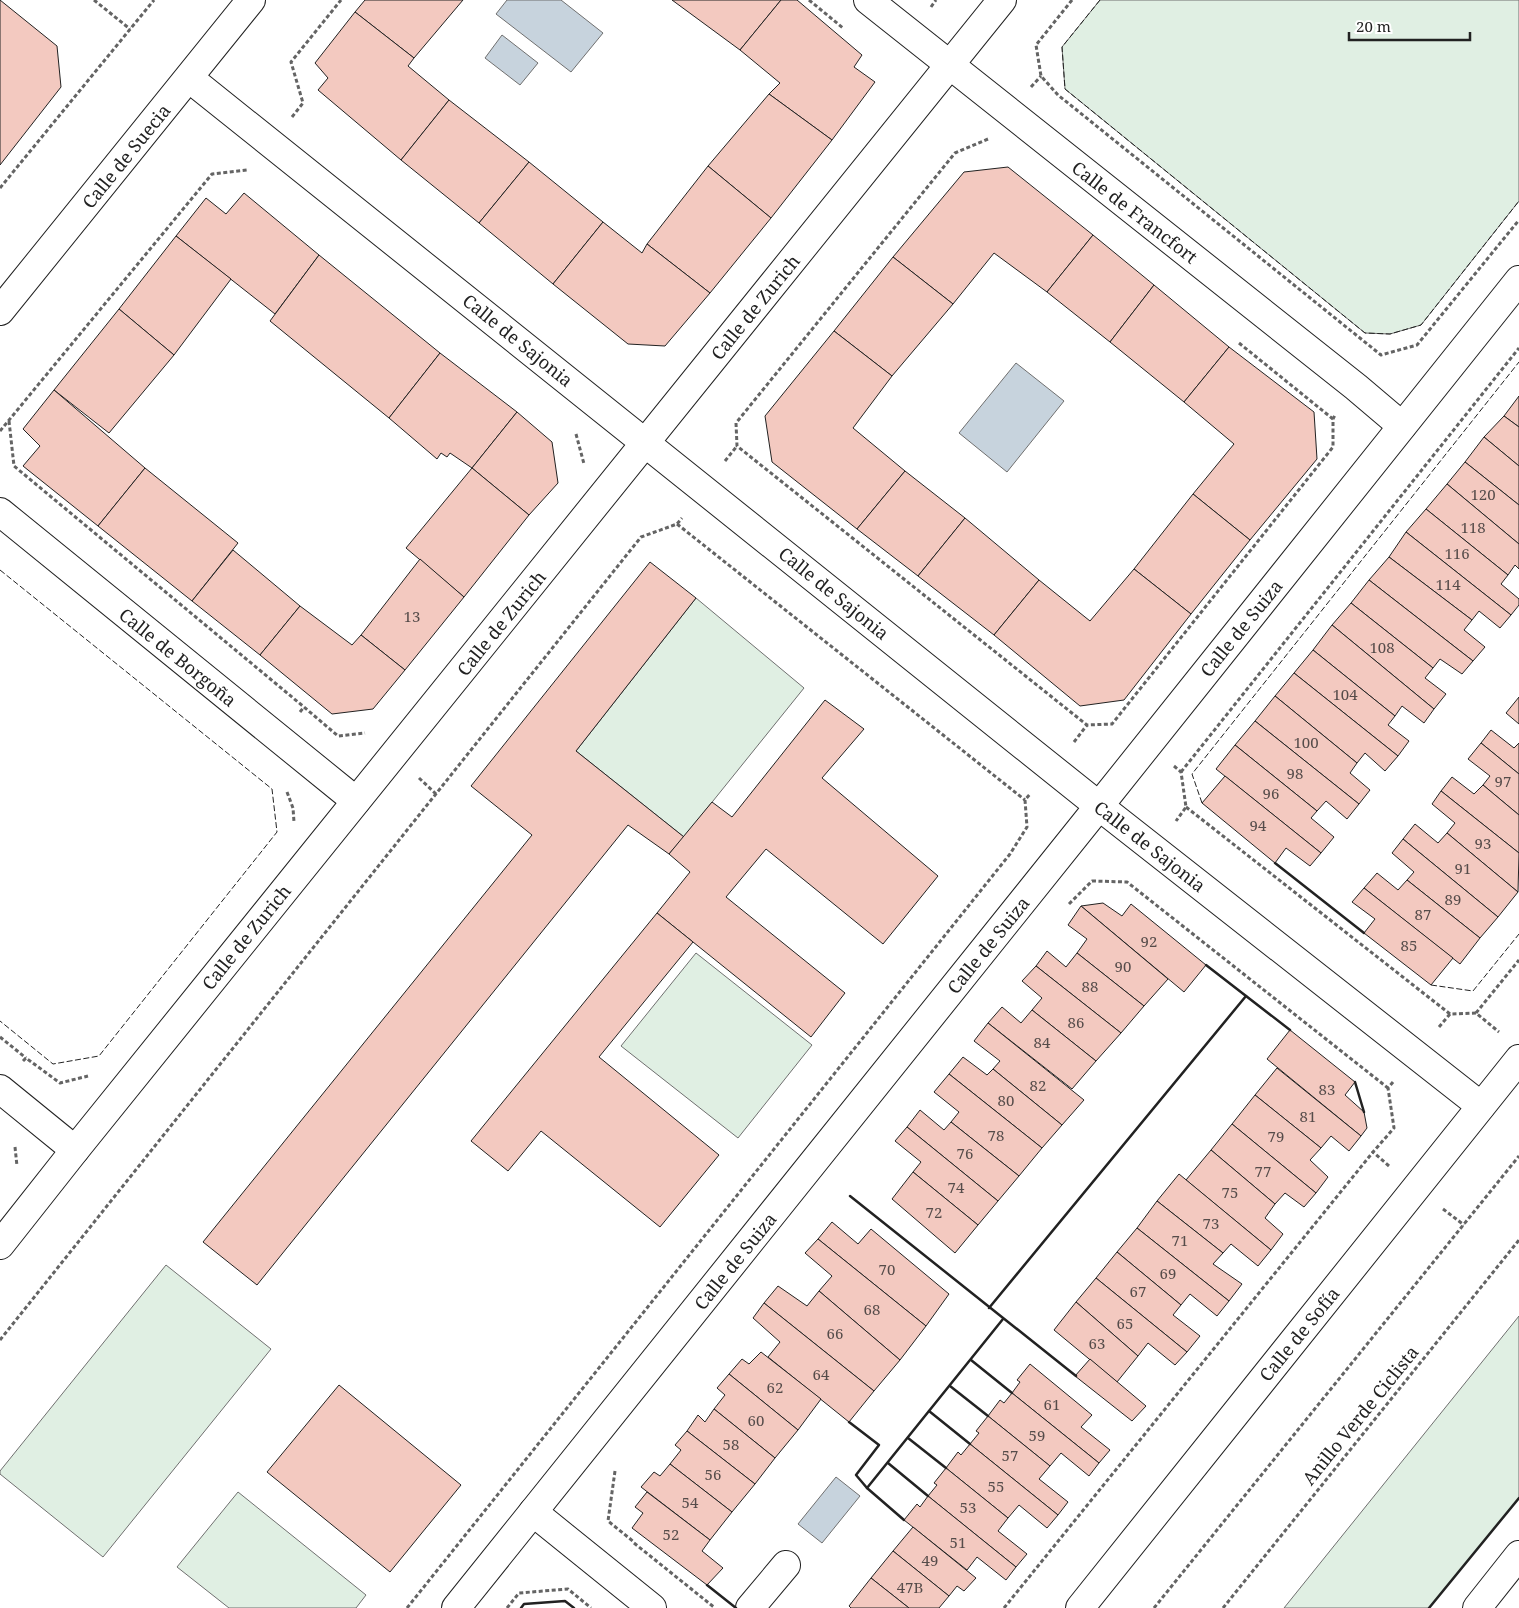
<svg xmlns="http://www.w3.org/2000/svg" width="1519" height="1608" font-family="'Noto Serif',serif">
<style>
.green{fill:#e0efe3;stroke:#6f6f6f}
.water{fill:#c7d3dd;stroke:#6f6f6f}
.building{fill:#f3c9c0;stroke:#222}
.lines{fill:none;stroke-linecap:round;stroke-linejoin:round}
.minor-casing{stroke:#222;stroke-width:30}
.highway-casing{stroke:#222;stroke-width:30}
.path{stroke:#646464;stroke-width:3;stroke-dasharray:4 2.5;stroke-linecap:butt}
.minor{stroke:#fff;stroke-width:28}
.highway{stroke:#fff;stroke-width:28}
.fence{stroke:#222;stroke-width:1;stroke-dasharray:6 2.5;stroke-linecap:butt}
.wall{stroke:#222;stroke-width:2.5}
.labels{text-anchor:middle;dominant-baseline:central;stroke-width:4;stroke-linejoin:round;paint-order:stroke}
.number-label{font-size:15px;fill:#564c4a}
.street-label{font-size:18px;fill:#222;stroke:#fff}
</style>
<rect width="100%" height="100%" fill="#fff"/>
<!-- green -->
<g class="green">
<path d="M1100,0H1519V201L1421,325L1390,334L1365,333L1065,89L1062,47Z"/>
<path d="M696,598L804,688L684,837L576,751Z"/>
<path d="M696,953L812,1045L738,1138L621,1046Z"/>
<path d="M166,1265L271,1349L103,1557L0,1474V1471Z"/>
<path d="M1519,1316V1498L1429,1608H1284Z"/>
<path d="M238,1492L366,1595L356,1608H229L177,1567Z"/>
</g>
<!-- water -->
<g class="water">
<path d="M507,0H561L603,33L571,72L496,14Z"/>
<path d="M502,35L538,63L520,85L485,58Z"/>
<path d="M1016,363L1064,401L1007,472L959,433Z"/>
<path d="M836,1477L860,1496L822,1543L798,1524Z"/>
</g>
<!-- building -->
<g class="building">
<path d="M0,0L57,46L61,87L0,165Z"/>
<path d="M365,0H463L414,58L355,12Z"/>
<path d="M672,0H781L740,50Z"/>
<path d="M781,0H797L862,55L854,67L875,82L832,140L769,94L780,83L740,50Z"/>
<path d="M355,12L414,58L408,66L449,100L401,160L318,90L328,78L315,63Z"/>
<path d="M769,94L832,140L771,218L708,166Z"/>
<path d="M449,100L529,162L479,223L401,160Z"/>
<path d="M529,162L603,222L553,284L479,223Z"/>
<path d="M708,166L771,218L710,293L647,244Z"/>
<path d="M1008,167L1093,235L1047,292L994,253L953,304L893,257L964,172Z"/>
<path d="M244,193L319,255L275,314L176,236L206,198L226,214Z"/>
<path d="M603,222L642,253L647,244L710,293L665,346L628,344L553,284Z"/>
<path d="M1093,235L1154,285L1110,342L1047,292Z"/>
<path d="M176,236L231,279L174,355L119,309Z"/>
<path d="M319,255L440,353L389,418L270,321Z"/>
<path d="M893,257L953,304L892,376L834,331Z"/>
<path d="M1154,285L1229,347L1184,402L1110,342Z"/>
<path d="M119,309L174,355L109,433L54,390Z"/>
<path d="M834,331L892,376L853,428L905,471L857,529L772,462L765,416Z"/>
<path d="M1229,347L1314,412L1317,459L1250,540L1193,494L1234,444L1184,402Z"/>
<path d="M440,353L517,412L472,468L450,453L447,457L441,453L437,459L389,418Z"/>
<path d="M54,390L145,468L98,526L23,466L40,446L23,429Z"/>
<path d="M1519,396V427L1504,416Z"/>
<path d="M517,412L552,442L558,483L529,515L472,468Z"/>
<path d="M1504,416L1519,427V466L1484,437Z"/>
<path d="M1484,437L1519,466V505L1465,462Z"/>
<path d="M1465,462L1519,505V544L1447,484Z"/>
<path d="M145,468L238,543L192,601L98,526Z"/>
<path d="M472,468L529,515L464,597L406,548Z"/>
<path d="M905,471L965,518L918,576L857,529Z"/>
<path d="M1447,484L1519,544V569L1515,565L1508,575L1426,509Z"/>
<path d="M1193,494L1250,540L1191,614L1134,569Z"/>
<path d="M1426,509L1508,575L1501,584L1519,599V605L1511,615L1406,532Z"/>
<path d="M965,518L1039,580L994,635L918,576Z"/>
<path d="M1406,532L1511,615L1500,628L1479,611L1472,620L1389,557Z"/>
<path d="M233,550L300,606L260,655L192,601Z"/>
<path d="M1389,557L1472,620L1464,630L1485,647L1473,661L1369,580Z"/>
<path d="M420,559L464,597L405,670L361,635Z"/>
<path d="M650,562L696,598L576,751L684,837L669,854L628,825L257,1285L203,1242L532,835L471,786Z"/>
<path d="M1134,569L1191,614L1124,700L1080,706L994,635L1039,580L1090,621Z"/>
<path d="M1369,580L1473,661L1462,674L1440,659L1433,668L1351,603Z"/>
<path d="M1351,603L1433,668L1425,678L1446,694L1434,709L1332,625Z"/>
<path d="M300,606L352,645L361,635L405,670L373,709L332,714L260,655Z"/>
<path d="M1332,625L1434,709L1424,723L1402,706L1395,716L1313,650Z"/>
<path d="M1313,650L1395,716L1388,725L1409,741L1398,756L1294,673Z"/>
<path d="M1294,673L1398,756L1385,771L1365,753L1357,763L1275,696Z"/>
<path d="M1275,696L1357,763L1350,773L1370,790L1359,804L1255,721Z"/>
<path d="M1519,697V724L1506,713Z"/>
<path d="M825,700L864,729L822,778L938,876L883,944L766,849L726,897L845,993L811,1037L657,913L690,872L669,854L712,802L732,817Z"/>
<path d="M1255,721L1359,804L1347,819L1326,801L1317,811L1235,745Z"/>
<path d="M1491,730L1514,748L1519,743V774L1481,743Z"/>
<path d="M1481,743L1519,774V815L1483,785L1490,776L1468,759Z"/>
<path d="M1235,745L1317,811L1311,818L1334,837L1321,853L1216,769Z"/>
<path d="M1225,776L1321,853L1310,866L1286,848L1275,863L1202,803Z"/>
<path d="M1452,777L1474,794L1483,785L1519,815V853L1441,791Z"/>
<path d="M1441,791L1519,853L1518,892L1447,833L1455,823L1432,804Z"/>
<path d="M1415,824L1438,843L1447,833L1518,892L1498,917L1403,839Z"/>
<path d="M1403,839L1498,917L1480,938L1407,880L1414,872L1392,853Z"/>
<path d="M1377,873L1398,890L1407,880L1480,938L1460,964L1364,888Z"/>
<path d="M1364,888L1453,958L1431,985L1364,933L1375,919L1352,902Z"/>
<path d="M1103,903L1122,916L1131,904L1206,965L1184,992L1081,906Z"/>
<path d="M1081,906L1168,979L1144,1006L1077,953L1087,939L1068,925Z"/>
<path d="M657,913L693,942L599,1057L719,1155L660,1227L541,1131L508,1171L471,1141Z"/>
<path d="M1047,951L1066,967L1077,953L1144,1006L1121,1033L1036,966Z"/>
<path d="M1036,966L1121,1033L1096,1061L1032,1010L1042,998L1022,981Z"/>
<path d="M1002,1007L1021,1023L1032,1010L1096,1061L1072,1089L988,1023Z"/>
<path d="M988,1023L1084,1100L1062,1125L993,1069L1000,1061L974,1041Z"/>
<path d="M1290,1030L1355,1082L1345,1095L1364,1112L1367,1128L1361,1136L1267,1059Z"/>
<path d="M963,1057L987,1075L993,1069L1062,1125L1042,1148L949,1074Z"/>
<path d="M1277,1068L1361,1136L1349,1151L1331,1136L1321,1148L1255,1095Z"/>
<path d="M949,1074L1042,1148L1019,1176L951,1122L959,1112L934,1092Z"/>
<path d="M1255,1095L1321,1148L1310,1160L1328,1177L1316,1193L1232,1124Z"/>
<path d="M920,1110L944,1130L951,1122L1019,1176L998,1201L907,1127Z"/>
<path d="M1232,1124L1316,1193L1304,1207L1285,1193L1275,1204L1211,1150Z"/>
<path d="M907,1127L998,1201L978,1225L913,1172L921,1162L895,1141Z"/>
<path d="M1211,1150L1275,1204L1265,1218L1283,1234L1271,1250L1186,1180Z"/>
<path d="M913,1172L978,1225L955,1253L892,1199Z"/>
<path d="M1179,1174L1271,1250L1258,1266L1231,1244L1223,1253L1157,1201Z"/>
<path d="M1157,1201L1223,1253L1213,1264L1242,1284L1229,1301L1137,1228Z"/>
<path d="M832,1222L858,1244L871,1229L949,1294L926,1326L818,1239Z"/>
<path d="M1137,1228L1229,1301L1217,1316L1190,1294L1181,1305L1117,1252Z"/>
<path d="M818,1239L926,1326L900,1360L819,1291L832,1276L805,1253Z"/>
<path d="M1117,1252L1181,1305L1173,1315L1200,1336L1187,1352L1096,1278Z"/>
<path d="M1096,1278L1187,1352L1175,1365L1148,1343L1138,1356L1076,1302Z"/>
<path d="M778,1286L807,1306L819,1291L900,1360L874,1391L764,1303Z"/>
<path d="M1076,1302L1138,1356L1117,1382L1054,1330Z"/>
<path d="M764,1303L874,1391L849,1422L768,1357L780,1342L753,1318Z"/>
<path d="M761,1352L821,1399L798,1430L729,1374L742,1359L749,1364Z"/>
<path d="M1090,1359L1146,1406L1132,1421L1075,1376Z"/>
<path d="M1030,1364L1092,1415L1081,1427L1110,1450L1099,1463L1012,1393L1020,1382L1017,1380Z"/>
<path d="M729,1374L798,1430L775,1458L714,1409L725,1395L717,1388Z"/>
<path d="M339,1385L461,1485L390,1572L267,1472Z"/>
<path d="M1012,1393L1099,1463L1089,1476L1061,1453L1050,1466L988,1416L1000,1400L1004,1403Z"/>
<path d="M714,1409L775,1458L755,1484L687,1431L698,1415L705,1422Z"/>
<path d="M988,1416L1050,1466L1039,1479L1068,1502L1058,1515L970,1444L979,1433L976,1431Z"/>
<path d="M687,1431L755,1484L732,1512L670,1464L681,1450L675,1445Z"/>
<path d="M970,1444L1058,1515L1047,1528L1019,1505L1008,1518L946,1468L958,1452L961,1455Z"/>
<path d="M670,1464L732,1512L710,1540L641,1487L654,1472L660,1476Z"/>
<path d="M946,1468L1008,1518L998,1531L1027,1554L1016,1567L928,1496L937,1485L934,1483Z"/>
<path d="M647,1492L710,1540L702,1551L723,1568L707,1585L632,1528L643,1513L635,1507Z"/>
<path d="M928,1496L1016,1567L1006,1580L977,1557L967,1570L904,1520L917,1504L920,1507Z"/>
<path d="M913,1527L976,1578L964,1591L957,1586L949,1596L893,1551Z"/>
<path d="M893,1551L949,1596L939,1608H909L871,1578Z"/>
<path d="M871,1578L909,1608H851L849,1606Z"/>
</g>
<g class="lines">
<!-- minor casing -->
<g class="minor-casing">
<g id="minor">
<path d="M868,0L1356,387L1402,426"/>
<path d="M189,78L1099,806L1481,1106"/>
<path d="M0,311L251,0"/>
<path d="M0,512L356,801"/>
<path d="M0,1089L75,1150"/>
<path d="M0,1245L75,1150L1002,0"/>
<path d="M533,1512L652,1608"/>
<path d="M456,1608L1099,806L1519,280"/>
<path d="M750,1608L786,1565"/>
<path d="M1080,1608L1519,1059"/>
</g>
</g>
<!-- highway casing -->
<g class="highway-casing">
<path id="highway" d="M1477,1608L1519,1555"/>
</g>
<!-- path -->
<g class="path">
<path d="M94,0L130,29"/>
<path d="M809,0L843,28"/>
<path d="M1072,0L1036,45L1041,76L1058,95L1381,355L1417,345L1519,220"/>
<path d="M931,7L936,0"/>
<path d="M1031,87L1041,76"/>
<path d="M292,117L303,103L291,62L341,0"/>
<path d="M988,139L955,153L736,423L737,446L1087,725L1112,724L1333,447V419L1335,415"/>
<path d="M0,188L154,0"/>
<path d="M1239,343L1333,419"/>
<path d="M9,421L14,466L304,707"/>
<path d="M0,431L212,174L247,170"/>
<path d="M576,434L584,464"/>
<path d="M725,461L737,446"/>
<path d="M677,524L1025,800"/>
<path d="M300,712L304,707L338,736L365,733"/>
<path d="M1074,742L1087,725"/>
<path d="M1174,766L1181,772L1186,807L1176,821"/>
<path d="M1181,772L1519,348"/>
<path d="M419,778L436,794"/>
<path d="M287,792L293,808L294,822"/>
<path d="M1186,807L1450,1014"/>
<path d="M1069,904L1092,881L1127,882L1388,1088"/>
<path d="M1476,1013L1519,960"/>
<path d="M1439,1027L1450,1014L1476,1013L1499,1032"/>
<path d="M0,1037L26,1058"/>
<path d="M23,1061L26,1058L60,1083L88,1076"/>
<path d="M15,1147L17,1166"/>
<path d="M1389,1166L1373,1152L1394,1128L1388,1088L1393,1082"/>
<path d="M1443,1209L1464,1225"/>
<path d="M0,1340L641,537L677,524L682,518"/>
<path d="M615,1471L608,1521L634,1542"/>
<path d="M634,1543L715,1608"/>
<path d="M407,1608L1010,854L1027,827L1025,800L1030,794"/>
<path d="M507,1608L519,1593L568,1589L591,1608"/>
<path d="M1004,1608L1373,1152"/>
<path d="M1154,1608L1519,1156"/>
<path d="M1223,1608L1519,1240"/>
</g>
<!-- minor -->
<use href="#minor" class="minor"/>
<!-- highway -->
<use href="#highway" class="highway"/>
<!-- fence -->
<g class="fence">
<path d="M1100,0L1062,47L1065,89L1365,333L1390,334L1421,325L1519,201"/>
<path d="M0,570L272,789L277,832L99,1056L53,1064L0,1021"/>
<path d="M1202,803L1192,774L1519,362"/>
<path d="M1431,985L1473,991L1519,934"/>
</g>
<!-- wall -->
<g class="wall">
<path d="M1275,863L1364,933"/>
<path d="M1206,965L1290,1030"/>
<path d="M1355,1082L1364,1112"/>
<path d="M850,1196L1076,1376"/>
<path d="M989,1308L1246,996"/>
<path d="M971,1360L1012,1393"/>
<path d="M950,1386L988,1416"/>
<path d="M929,1411L970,1444"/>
<path d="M849,1422L879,1445L856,1475L867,1488L904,1520"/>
<path d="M908,1438L946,1468"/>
<path d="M888,1463L928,1496"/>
<path d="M867,1488L1003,1319"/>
<path d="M707,1585L736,1608"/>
<path d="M521,1608L524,1604L565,1601L574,1608"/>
<path d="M1429,1608L1519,1498"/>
</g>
</g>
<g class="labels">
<!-- number labels -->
<g class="number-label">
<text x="1483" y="494">120</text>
<text x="1473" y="527">118</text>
<text x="1457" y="553">116</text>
<text x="1448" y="584">114</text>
<text x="412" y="616">13</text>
<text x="1382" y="647">108</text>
<text x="1345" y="694">104</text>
<text x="1306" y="742">100</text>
<text x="1295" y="773">98</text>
<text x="1503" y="781">97</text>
<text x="1271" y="793">96</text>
<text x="1258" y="825">94</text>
<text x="1483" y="843">93</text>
<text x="1463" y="868">91</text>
<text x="1453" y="899">89</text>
<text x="1423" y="914">87</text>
<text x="1149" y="941">92</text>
<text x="1409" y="945">85</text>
<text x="1123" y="966">90</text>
<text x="1090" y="986">88</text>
<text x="1076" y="1022">86</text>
<text x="1042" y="1042">84</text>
<text x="1038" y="1085">82</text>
<text x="1327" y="1089">83</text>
<text x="1006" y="1100">80</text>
<text x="1308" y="1116">81</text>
<text x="996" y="1135">78</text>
<text x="1276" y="1136">79</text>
<text x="965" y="1153">76</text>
<text x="1263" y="1171">77</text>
<text x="956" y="1187">74</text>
<text x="1230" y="1192">75</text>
<text x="934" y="1212">72</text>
<text x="1211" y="1223">73</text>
<text x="1180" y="1240">71</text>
<text x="887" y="1269">70</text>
<text x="1168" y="1273">69</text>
<text x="1138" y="1291">67</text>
<text x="872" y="1309">68</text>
<text x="1125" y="1323">65</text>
<text x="835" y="1333">66</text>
<text x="1097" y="1343">63</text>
<text x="821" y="1374">64</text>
<text x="775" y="1387">62</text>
<text x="1052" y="1404">61</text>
<text x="756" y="1420">60</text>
<text x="1037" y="1435">59</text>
<text x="731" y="1444">58</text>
<text x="1010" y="1455">57</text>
<text x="713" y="1474">56</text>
<text x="996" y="1486">55</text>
<text x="690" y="1502">54</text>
<text x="968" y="1507">53</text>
<text x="671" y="1534">52</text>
<text x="958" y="1542">51</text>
<text x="930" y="1560">49</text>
<text x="910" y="1587">47B</text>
</g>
<!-- street labels -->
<g class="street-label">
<text transform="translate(126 156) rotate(-51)">Calle de Suecia</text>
<text transform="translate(1135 212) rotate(38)">Calle de Francfort</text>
<text transform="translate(755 307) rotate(-51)">Calle de Zurich</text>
<text transform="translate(518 340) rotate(39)">Calle de Sajonia</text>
<text transform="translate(834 593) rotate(39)">Calle de Sajonia</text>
<text transform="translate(501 623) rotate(-51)">Calle de Zurich</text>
<text transform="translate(1241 628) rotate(-51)">Calle de Suiza</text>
<text transform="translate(178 657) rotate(39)">Calle de Borgoña</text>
<text transform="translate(1150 846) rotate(38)">Calle de Sajonia</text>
<text transform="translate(246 937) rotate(-51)">Calle de Zurich</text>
<text transform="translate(988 945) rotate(-51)">Calle de Suiza</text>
<text transform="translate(735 1261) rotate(-51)">Calle de Suiza</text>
<text transform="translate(1299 1334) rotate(-51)">Calle de Sofía</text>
<text transform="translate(1360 1415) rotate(-51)">Anillo Verde Ciclista</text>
</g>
</g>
<!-- scale -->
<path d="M1349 32v8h121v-8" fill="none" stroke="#222222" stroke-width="2.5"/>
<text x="1356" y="32" font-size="15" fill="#222222" stroke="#ffffff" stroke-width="4" paint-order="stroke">20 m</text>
</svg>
